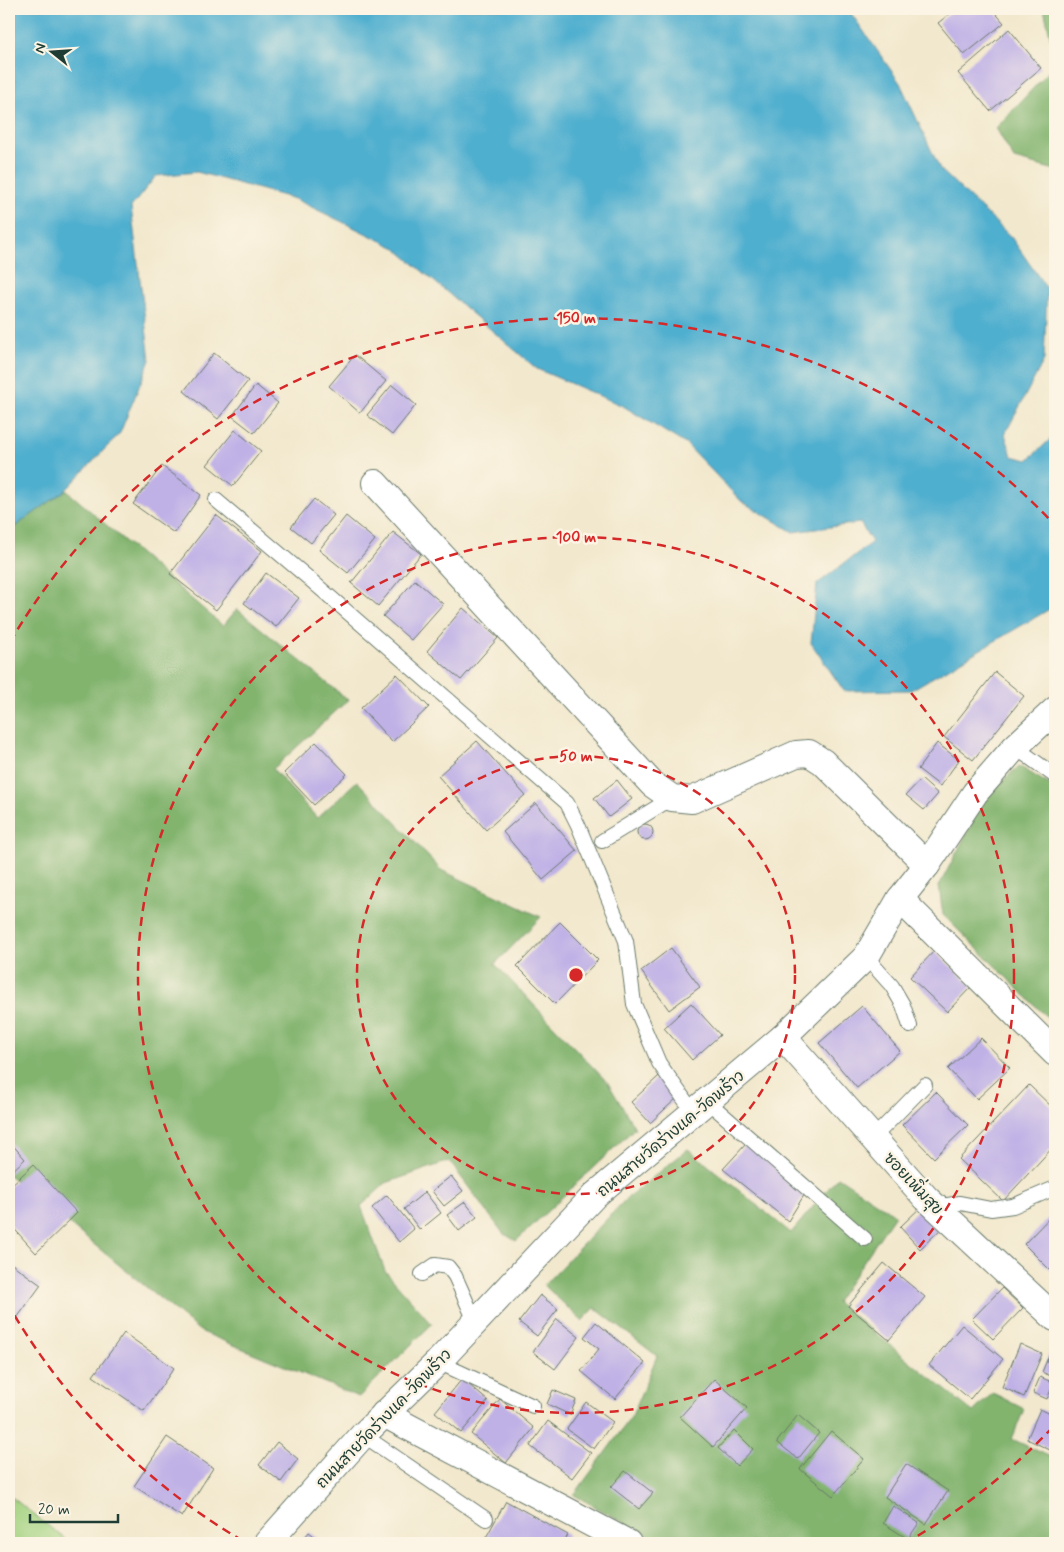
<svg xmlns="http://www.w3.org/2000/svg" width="1064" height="1552" font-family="Mynerve,'Playpen Sans Thai',sans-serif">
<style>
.green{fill:#a3d280;stroke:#61885a}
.forest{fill:#82b46e;stroke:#507851}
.water{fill:#50afcf;stroke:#387682}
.building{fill:#bfb1e6}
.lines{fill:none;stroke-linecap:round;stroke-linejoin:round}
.service-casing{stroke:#69796a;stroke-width:16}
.minor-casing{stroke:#69796a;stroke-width:28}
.service{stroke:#fff;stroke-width:14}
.minor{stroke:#fff;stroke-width:26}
.ring{fill:none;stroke:#d62828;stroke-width:2.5;stroke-dasharray:9 6}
.labels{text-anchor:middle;stroke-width:5;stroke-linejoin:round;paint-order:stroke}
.street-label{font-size:16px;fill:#1f3d34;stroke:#fcf5e5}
.centre{fill:#d62828;stroke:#fcf5e5;stroke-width:2.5}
.ring-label{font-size:15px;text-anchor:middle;font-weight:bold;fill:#d62828;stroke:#fcf5e5;stroke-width:5;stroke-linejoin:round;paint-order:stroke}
</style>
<rect width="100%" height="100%" fill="#fcf5e5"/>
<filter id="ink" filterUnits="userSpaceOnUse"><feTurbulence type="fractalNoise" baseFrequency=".02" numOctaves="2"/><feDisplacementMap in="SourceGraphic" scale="10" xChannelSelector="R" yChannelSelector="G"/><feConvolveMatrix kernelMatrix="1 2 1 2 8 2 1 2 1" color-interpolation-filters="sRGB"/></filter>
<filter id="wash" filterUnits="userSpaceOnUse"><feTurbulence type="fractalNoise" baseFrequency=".0096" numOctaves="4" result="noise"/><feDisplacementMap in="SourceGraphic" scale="20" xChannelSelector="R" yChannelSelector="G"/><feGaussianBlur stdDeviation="1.12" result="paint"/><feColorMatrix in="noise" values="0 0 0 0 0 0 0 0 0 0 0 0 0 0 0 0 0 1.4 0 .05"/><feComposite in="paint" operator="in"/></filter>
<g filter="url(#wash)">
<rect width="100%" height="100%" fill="#f2e8cd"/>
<path class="green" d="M 9,1495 L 70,1543 L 9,1543 Z"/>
<g class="forest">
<path d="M 1044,9 L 1055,9 L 1055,57 Z"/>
<path d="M 1055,65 L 1055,170 L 1014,159 L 996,128 Z"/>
<path d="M 66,490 L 223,626 L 237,609 L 348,700 L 273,769 L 317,818 L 357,781 L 441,870 L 541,917 L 495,964 L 608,1083 L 635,1128 L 516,1241 L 503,1233 L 449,1161 L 386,1183 L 361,1206 L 385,1271 L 432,1324 L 359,1397 L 200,1331 L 9,1175 L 9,531 Z"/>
<path d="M 1019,766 L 1055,788 L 1055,1025 L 943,915 L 939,886 L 987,795 Z"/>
<path d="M 688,1149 L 791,1233 L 838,1177 L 895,1215 L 836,1302 L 973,1412 L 993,1393 L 1024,1409 L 1012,1439 L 1055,1459 L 1055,1543 L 661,1543 L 574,1495 L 632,1416 L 657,1356 L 595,1308 L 582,1321 L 544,1285 L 625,1200 Z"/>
</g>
<path class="water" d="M 9,9 L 848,9 L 900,83 L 940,169 L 1011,237 L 1047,289 L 1044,360 L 1005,434 L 1012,456 L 1028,460 L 1055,435 L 1055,606 L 911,690 L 844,691 L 811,643 L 817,584 L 872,542 L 860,523 L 793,532 L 741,501 L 687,445 L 623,406 L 537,369 L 394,247 L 295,199 L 197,172 L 156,176 L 131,207 L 150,360 L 120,433 L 66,490 L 9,531 Z"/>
<g id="blocks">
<g class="building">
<path d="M 956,9 L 992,9 L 1004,23 L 964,55 L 938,23 Z"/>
<path d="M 1009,29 L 1041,68 L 990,111 L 958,73 Z"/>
<path d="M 214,353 L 248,381 L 218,419 L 184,391 Z"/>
<path d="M 355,355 L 386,381 L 360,413 L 329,386 Z"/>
<path d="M 256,385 L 278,403 L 254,433 L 232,416 Z"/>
<path d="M 392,385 L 416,405 L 392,435 L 367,415 Z"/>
<path d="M 235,430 L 261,451 L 233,486 L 207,465 Z"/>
<path d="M 162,466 L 201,495 L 174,533 L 133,504 Z"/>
<path d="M 314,499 L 334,515 L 311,543 L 291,527 Z"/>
<path d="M 216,515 L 262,551 L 216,610 L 170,574 Z"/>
<path d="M 346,516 L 375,540 L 348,573 L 319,550 Z"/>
<path d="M 393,532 L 421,554 L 378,606 L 351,583 Z"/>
<path d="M 266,573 L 299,598 L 276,627 L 244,603 Z"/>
<path d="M 415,580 L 443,604 L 411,640 L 383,616 Z"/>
<path d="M 463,608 L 498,638 L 461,680 L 427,651 Z"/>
<path d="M 995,672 L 1024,696 L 973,760 L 944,737 Z"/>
<path d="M 397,674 L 429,707 L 392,742 L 361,708 Z"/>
<path d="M 477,741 L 525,795 L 486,830 L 438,776 Z"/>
<path d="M 316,742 L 347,774 L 314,805 L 284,773 Z"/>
<path d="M 937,743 L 959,760 L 940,786 L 918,769 Z"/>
<path d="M 921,779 L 938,794 L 924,810 L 906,795 Z"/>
<path d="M 617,780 L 632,799 L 609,817 L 594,798 Z"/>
<path d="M 536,803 L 577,851 L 543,880 L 503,832 Z"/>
<circle cx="645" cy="832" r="8"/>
<path d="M 560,922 L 598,960 L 555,1004 L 517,966 Z"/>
<path d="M 671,948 L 700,987 L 669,1010 L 641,971 Z"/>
<path d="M 934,951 L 972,986 L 947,1012 L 910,977 Z"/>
<path d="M 691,1003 L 720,1035 L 692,1060 L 664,1028 Z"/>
<path d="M 862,1006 L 900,1051 L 857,1088 L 819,1043 Z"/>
<path d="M 981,1038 L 1010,1068 L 977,1099 L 948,1069 Z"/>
<path d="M 659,1076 L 678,1097 L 650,1123 L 631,1102 Z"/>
<path d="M 1029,1085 L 1055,1110 L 1055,1145 L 1003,1201 L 959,1159 Z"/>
<path d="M 936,1092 L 968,1125 L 934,1158 L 902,1125 Z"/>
<path d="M 9,1141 L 25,1159 L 9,1174 Z"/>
<path d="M 746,1144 L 806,1192 L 788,1221 L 723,1169 Z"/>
<path d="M 33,1165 L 77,1213 L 36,1253 L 9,1223 L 9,1187 Z"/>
<path d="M 451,1176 L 463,1191 L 444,1206 L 432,1191 Z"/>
<path d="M 425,1192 L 441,1213 L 420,1230 L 404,1209 Z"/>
<path d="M 387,1195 L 414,1229 L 399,1242 L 372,1208 Z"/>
<path d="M 465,1202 L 477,1217 L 459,1231 L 447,1215 Z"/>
<path d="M 924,1204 L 944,1226 L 920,1249 L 900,1227 Z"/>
<path d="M 1055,1212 L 1055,1275 L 1024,1244 Z"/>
<path d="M 9,1262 L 41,1285 L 9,1329 Z"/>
<path d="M 884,1263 L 925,1297 L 889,1340 L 848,1306 Z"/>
<path d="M 1002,1288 L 1023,1308 L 993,1339 L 972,1319 Z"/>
<path d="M 540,1295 L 558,1309 L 537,1336 L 519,1322 Z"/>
<path d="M 557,1319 L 579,1337 L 555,1369 L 533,1352 Z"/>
<path d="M 596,1322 L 645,1363 L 615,1399 L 581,1371 L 599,1349 L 584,1337 Z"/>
<path d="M 962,1325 L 1003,1359 L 970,1399 L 929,1365 Z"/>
<path d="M 124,1333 L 174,1368 L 144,1411 L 93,1376 Z"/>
<path d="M 1020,1344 L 1042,1354 L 1024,1397 L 1002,1387 Z"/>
<path d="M 1049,1355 L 1055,1357 L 1055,1378 L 1042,1372 Z"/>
<path d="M 1040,1377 L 1054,1383 L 1047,1399 L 1033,1393 Z"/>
<path d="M 462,1379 L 488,1401 L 461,1433 L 435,1412 Z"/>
<path d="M 714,1379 L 747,1408 L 713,1447 L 680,1417 Z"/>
<path d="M 553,1390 L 576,1400 L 570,1415 L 547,1404 Z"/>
<path d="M 500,1399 L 534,1428 L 506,1463 L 471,1434 Z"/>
<path d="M 586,1402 L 613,1422 L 594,1449 L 567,1429 Z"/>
<path d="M 1040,1409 L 1055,1416 L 1055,1438 L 1050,1450 L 1027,1439 Z"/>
<path d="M 798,1415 L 819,1433 L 798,1459 L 777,1442 Z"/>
<path d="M 548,1421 L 591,1453 L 572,1478 L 530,1446 Z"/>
<path d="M 734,1430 L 753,1449 L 737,1466 L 718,1448 Z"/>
<path d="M 831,1431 L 864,1459 L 833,1496 L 800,1469 Z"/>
<path d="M 167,1437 L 213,1468 L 182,1517 L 134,1486 Z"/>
<path d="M 277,1442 L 298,1459 L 281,1482 L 259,1465 Z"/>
<path d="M 906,1464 L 948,1491 L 926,1524 L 885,1497 Z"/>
<path d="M 625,1471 L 653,1493 L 639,1509 L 611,1487 Z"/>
<path d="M 506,1501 L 568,1535 L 563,1543 L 483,1543 Z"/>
<path d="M 893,1506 L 919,1523 L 908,1539 L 883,1523 Z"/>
<path d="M 309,1532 L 323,1543 L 300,1543 Z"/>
</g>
</g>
</g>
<g filter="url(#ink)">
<use href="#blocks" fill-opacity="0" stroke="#69796a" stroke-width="1"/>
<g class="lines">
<g class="service-casing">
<g id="service">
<path d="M 216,500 L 306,576 L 567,803 L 578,825 L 626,941 L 634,1004 L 659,1063 L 693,1112"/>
<path d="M 1015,747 L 1055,776"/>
<path d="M 602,841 L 672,798"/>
<path d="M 866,957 L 892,986 L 903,1005 L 910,1026"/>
<path d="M 706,1100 L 865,1239"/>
<path d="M 873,1138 L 925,1085"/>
<path d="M 936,1207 L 960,1203 L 991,1209 L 1013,1206 L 1055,1188"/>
<path d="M 422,1274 L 435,1265 L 448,1267 L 455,1276 L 475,1321"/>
<path d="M 438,1362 L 533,1406"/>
<path d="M 363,1435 L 486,1519"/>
</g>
</g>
<g class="minor-casing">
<g id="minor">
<path d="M 375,483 L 652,784 L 672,798 L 692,800 L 796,754 L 809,753 L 823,762 L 927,865"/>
<path d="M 900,899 L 1055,1053"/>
<path d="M 783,1037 L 926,1198 L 1055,1318"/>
<path d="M 384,1414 L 628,1543"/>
<path d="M 267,1543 L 363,1435 L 438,1362 L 595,1195 L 783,1037 L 866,957 L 900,899 L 927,865 L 975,793 L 1015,747 L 1055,710"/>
</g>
</g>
<use href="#service" class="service"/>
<use href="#minor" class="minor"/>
</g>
</g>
<g class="ring">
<circle cx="576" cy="975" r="219"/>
<circle cx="576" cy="975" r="438"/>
<path d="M1053 1427A657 657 0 0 1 909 1541M243 1541A657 657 0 0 1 10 1308M10 642A657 657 0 0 1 1053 523"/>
</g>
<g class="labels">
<g class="street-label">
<text transform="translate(670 1133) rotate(-40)" y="6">ถนนสายวัดร่างแค-วัดพร้าว</text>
<text transform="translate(914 1183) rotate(47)" y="6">ซอยเพิ่มสุข</text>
<text transform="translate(383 1418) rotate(-46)" y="6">ถนนสายวัดร่างแค-วัดพร้าว</text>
</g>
</g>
<circle cx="576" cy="975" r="8" class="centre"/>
<g class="ring-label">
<text x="576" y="323">150 m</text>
<text x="576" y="542">100 m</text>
<text x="576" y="761">50 m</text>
</g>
<rect width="1064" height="1552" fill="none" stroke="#fcf5e5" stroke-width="30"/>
<g transform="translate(52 52) rotate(287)" stroke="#fcf5e5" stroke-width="4" paint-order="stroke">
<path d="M0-4L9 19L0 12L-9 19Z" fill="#1f3d34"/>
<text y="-8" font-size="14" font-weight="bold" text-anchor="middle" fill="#1f3d34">N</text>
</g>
<path d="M30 1514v8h88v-8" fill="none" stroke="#1f3d34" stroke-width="2.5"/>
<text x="38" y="1514" font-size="15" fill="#1f3d34" stroke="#fcf5e5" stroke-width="4" paint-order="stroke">20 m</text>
</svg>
